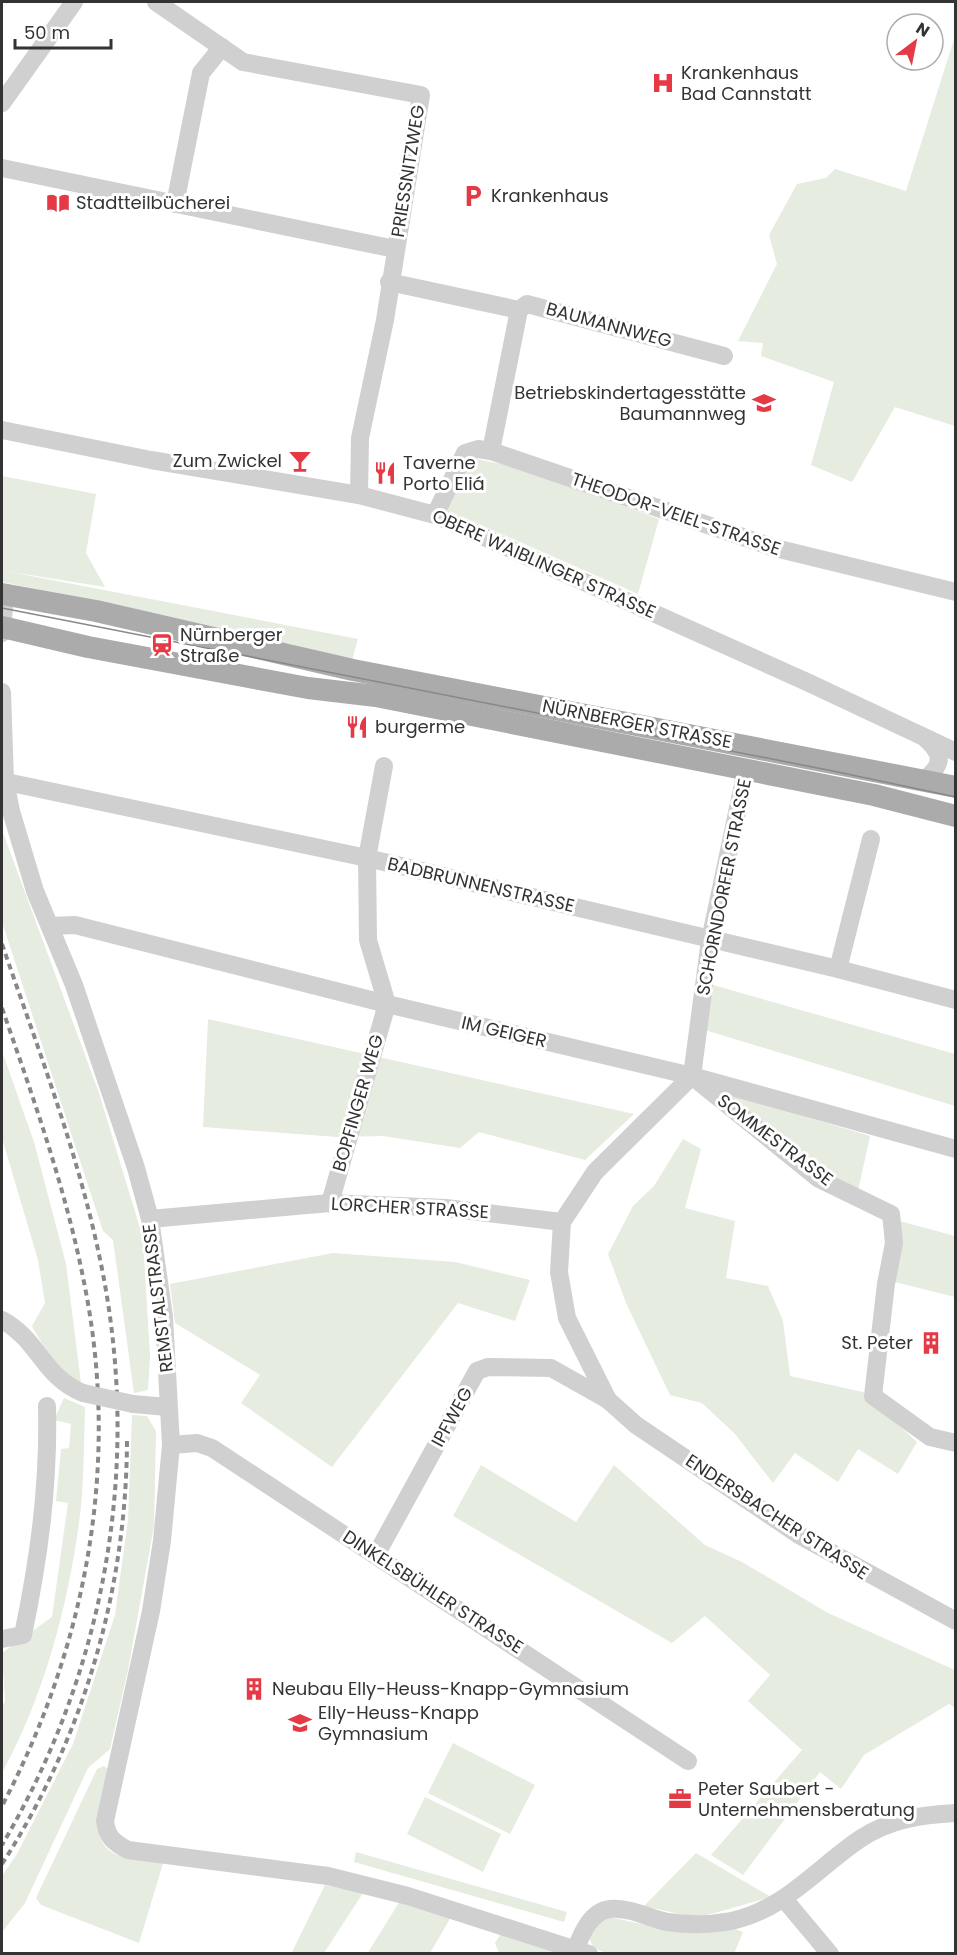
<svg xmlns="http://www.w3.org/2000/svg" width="957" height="1955" font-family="Poppins,sans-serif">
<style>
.green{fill:#e6ecdf}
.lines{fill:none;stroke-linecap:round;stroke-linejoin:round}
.minor{stroke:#d0d0d0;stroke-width:18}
.major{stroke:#ababab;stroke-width:22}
.tram{stroke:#888;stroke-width:1.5}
.rail{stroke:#888;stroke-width:4;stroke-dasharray:6 4.5;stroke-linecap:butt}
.minor-bridge{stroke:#d0d0d0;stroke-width:18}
.labels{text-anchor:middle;stroke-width:6;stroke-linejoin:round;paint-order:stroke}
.poi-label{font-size:18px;fill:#333;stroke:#fff;text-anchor:start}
.street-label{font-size:18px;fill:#333;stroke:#fff}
</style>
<rect width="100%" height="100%" fill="#fff"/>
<g class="green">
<path d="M 955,36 L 955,426 L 895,407 L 852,482 L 811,465 L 834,382 L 761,356 L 763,343 L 738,341 L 777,264 L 769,235 L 797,184 L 826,178 L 835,169 L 906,191 Z"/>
<path d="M 471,458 L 517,467 L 659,519 L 638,594 L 447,510 Z"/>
<path d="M 2,476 L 96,494 L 86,553 L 105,587 L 5,571 L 358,639 L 351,664 L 108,603 L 2,582 Z"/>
<path d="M 2,830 L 99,1093 L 143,1238 L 150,1356 L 148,1390 L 134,1393 L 113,1240 L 103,1231 L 2,922 Z"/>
<path d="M 713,985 L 955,1054 L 955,1106 L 705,1030 Z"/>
<path d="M 208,1019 L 634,1114 L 585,1160 L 479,1132 L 460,1148 L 383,1136 L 337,1137 L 203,1127 Z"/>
<path d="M 2,1051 L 34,1142 L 66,1264 L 81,1383 C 60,1372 43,1347 32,1326 L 45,1303 L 38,1260 L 2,1138 Z"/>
<path d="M 716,1090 L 870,1136 L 858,1191 L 820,1172 Z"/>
<path d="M 683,1139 L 701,1149 L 685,1208 L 735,1221 L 726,1278 L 768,1286 L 783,1321 L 790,1376 L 863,1392 L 917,1442 L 898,1474 L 858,1449 L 838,1482 L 795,1453 L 773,1483 L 735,1434 L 702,1403 L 670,1395 L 626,1303 L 608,1254 L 633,1206 L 654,1186 Z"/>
<path d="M 896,1220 L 955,1236 L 955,1297 L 891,1281 Z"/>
<path d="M 333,1253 L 455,1262 L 530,1280 L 515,1321 L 458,1303 L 332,1467 L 241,1403 L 260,1375 L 175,1323 L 170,1284 Z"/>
<path d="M 64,1398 L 85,1407 C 84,1440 84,1474 81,1507 C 70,1599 46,1692 2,1773 L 2,1707 L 5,1701 L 2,1653 L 52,1617 L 68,1503 L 56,1501 L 61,1449 L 69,1448 L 71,1424 L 54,1420 Z"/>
<path d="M 132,1415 L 147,1416 L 156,1431 L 154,1526 L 128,1670 L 110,1749 L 88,1768 L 25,1903 L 2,1932 L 2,1876 L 17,1854 L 73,1744 L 115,1615 L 128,1520 Z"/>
<path d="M 481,1465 L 576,1522 L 614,1465 L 705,1545 L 742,1562 L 828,1613 L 955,1670 L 955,1708 L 949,1704 L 864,1755 L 841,1789 L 820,1772 L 743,1875 L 711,1855 L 802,1750 L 748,1701 L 770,1675 L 705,1616 L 672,1643 L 453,1516 Z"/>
<path d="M 453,1743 L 535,1785 L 510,1834 L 428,1793 Z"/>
<path d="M 104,1766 L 110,1771 C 106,1799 83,1839 117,1855 C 130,1860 150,1859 164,1860 L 139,1943 L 41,1905 L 36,1898 L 97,1769 Z"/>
<path d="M 425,1797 L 501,1834 L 483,1872 L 407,1834 Z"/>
<path d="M 356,1852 L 567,1912 L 564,1922 L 354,1862 Z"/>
<path d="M 696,1853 L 771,1897 L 697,1918 L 644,1906 Z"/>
<path d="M 325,1885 L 363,1893 L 324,1953 L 291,1954 Z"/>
<path d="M 400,1901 L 451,1917 L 430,1953 L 367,1954 Z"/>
<path d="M 605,1916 L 668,1930 L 733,1928 L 743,1932 L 734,1954 L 606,1953 L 593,1948 L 589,1936 Z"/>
<path d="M 500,1935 L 511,1936 L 563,1953 L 499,1953 L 495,1943 Z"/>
</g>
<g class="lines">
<g class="minor">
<path d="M 156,2 L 243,62 L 421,95 L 385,320 L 360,438 L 359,495"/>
<path d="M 2,103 L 74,2"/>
<path d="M 2,168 L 395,249"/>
<path d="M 175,204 L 201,73 L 222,47"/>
<path d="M 389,282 L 519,310 L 527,304 L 724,356"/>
<path d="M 2,430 L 151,460 L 359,495 L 435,515 L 807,682 L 956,752"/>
<path d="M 491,451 L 519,310"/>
<path d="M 435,515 L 465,453 L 478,449 L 491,451 L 775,548 L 956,592"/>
<path d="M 2,633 L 5,594"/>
<path d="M 2,692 L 5,781 L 11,811 L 35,891 L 74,985 L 136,1168 L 150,1219 L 164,1317 L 171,1445 L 162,1541 L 151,1611 L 105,1821 C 107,1837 114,1843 128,1850 L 328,1876 L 408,1896 L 589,1954"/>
<path d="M 924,780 C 943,765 944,755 925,738"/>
<path d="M 2,781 L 367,858 L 838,969 L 956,1000"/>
<path d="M 50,926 L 75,925 L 387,1004 L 692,1076 L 956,1149"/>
<path d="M 838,969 L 871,839"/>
<path d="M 692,1076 L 710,940 L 746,770"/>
<path d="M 698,1081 L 819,1179 L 891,1214 L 894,1243 L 886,1284 L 873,1396 L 930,1437 L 956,1443"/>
<path d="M 330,1203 L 387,1004 L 368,940 L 367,858 L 384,766"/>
<path d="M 150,1219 L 330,1203 L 446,1208 L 562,1222"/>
<path d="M 2,1320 C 39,1340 43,1377 83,1393"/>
<path d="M 608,1400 L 567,1318 L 559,1272 L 562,1222 L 595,1172 L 692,1076"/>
<path d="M 133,1404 L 168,1407"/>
<path d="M 171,1445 L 197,1443 L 212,1448 L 688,1761"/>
<path d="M 376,1555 L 477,1371 L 488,1367 L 551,1368 L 608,1400 L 636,1425 L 799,1535 L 956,1621"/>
<path d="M 2,1639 L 23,1635 C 39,1558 49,1485 47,1406"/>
<path d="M 784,1899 L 830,1954"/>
<path d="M 576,1948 C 582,1933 591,1911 610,1909 C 628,1907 649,1918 667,1922 C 688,1925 710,1925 731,1921 C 784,1910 817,1868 860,1839 C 890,1819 921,1815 956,1813"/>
</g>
<g class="major">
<path d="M 2,594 L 96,611 L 353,670 L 956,787"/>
<path d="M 2,627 L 88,647 L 308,688 L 376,696 L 874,795 L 956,816"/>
</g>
<path class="tram" d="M 2,608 L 833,771 L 956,797"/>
<g class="rail">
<path d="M 2,944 C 38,1049 79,1155 101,1264 C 142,1464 106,1669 2,1845"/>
<path d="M 2,1008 C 35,1103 69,1198 87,1298 C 119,1473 84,1650 2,1806"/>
<path d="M 2,1864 C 84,1737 127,1588 127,1438"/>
</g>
<path class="minor-bridge" d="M 83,1393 L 133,1404"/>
</g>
<defs>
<g id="hospital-bare" transform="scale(1.8)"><path d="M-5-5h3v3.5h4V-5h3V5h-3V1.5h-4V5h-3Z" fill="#e63946" stroke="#fff" stroke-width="2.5" paint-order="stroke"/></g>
<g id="parking-bare" transform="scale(1.8)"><path d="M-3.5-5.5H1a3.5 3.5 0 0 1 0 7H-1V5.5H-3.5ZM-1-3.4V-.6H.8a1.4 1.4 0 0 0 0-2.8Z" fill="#e63946" stroke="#fff" stroke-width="2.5" paint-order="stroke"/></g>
<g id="library-bare" transform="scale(1.8)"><path d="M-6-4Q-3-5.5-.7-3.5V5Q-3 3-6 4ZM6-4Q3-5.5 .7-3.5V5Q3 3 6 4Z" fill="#e63946" stroke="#fff" stroke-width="2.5" paint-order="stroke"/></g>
<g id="school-bare" transform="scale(1.8)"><path d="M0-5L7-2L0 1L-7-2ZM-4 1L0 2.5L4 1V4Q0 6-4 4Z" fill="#e63946" stroke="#fff" stroke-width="2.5" paint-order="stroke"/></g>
<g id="bar-bare" transform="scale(1.8)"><path d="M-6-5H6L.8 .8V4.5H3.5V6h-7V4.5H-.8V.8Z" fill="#e63946" stroke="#fff" stroke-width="2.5" paint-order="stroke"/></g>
<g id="restaurant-bare" transform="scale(1.8)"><path d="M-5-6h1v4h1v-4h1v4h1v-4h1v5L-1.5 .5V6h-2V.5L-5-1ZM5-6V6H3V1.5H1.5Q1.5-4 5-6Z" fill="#e63946" stroke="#fff" stroke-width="2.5" paint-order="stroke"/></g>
<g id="station-bare" transform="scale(1.8)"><path d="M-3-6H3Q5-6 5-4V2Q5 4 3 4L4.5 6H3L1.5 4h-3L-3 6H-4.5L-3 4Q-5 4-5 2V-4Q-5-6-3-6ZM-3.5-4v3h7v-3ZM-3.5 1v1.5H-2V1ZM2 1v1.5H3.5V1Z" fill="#e63946" stroke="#fff" stroke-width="2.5" paint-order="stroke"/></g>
<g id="building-bare" transform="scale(1.8)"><path d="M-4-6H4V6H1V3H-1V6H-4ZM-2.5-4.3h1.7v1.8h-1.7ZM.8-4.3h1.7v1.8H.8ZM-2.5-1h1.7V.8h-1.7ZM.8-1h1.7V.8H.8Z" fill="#e63946" stroke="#fff" stroke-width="2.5" paint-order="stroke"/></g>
<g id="office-bare" transform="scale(1.8)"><path d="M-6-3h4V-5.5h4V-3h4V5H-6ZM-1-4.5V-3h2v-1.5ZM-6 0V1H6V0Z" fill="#e63946" stroke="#fff" stroke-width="2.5" paint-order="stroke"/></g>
</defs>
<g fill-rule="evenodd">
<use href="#hospital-bare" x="663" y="83"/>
<use href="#parking-bare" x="473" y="196"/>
<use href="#library-bare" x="58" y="203"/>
<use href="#school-bare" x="764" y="403"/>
<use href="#bar-bare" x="300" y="461"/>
<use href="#restaurant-bare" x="385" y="473"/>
<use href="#station-bare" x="162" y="645"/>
<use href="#restaurant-bare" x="357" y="727"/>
<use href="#building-bare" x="931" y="1343"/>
<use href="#building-bare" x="254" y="1689"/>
<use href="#school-bare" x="300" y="1723"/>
<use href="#office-bare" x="680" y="1799"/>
</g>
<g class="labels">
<g class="poi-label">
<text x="681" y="79">Krankenhaus<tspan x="681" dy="21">Bad Cannstatt</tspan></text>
<text x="491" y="202">Krankenhaus</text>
<text x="76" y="209">Stadtteilbücherei</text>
<text x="746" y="399" text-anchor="end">Betriebskindertagesstätte<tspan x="746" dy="21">Baumannweg</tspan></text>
<text x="282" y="467" text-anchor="end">Zum Zwickel</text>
<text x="403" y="469">Taverne<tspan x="403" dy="21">Porto Eliá</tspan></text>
<text x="180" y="641">Nürnberger<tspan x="180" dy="21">Straße</tspan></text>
<text x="375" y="733">burgerme</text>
<text x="913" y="1349" text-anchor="end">St. Peter</text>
<text x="272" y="1695">Neubau Elly-Heuss-Knapp-Gymnasium</text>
<text x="318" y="1719">Elly-Heuss-Knapp<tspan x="318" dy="21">Gymnasium</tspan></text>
<text x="698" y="1795">Peter Saubert -<tspan x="698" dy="21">Unternehmensberatung</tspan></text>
</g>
<g class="street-label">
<text transform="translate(408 171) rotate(-81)" y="6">PRIESSNITZWEG</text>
<text transform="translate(609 325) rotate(15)" y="6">BAUMANNWEG</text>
<text transform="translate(676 514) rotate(19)" y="6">THEODOR-VEIEL-STRASSE</text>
<text transform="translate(544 564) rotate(24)" y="6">OBERE WAIBLINGER STRASSE</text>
<text transform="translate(637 724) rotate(11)" y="6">NÜRNBERGER STRASSE</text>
<text transform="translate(481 885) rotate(13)" y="6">BADBRUNNENSTRASSE</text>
<text transform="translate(724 887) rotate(-79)" y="6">SCHORNDORFER STRASSE</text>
<text transform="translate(504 1032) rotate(13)" y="6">IM GEIGER</text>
<text transform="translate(358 1103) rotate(-74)" y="6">BOPFINGER WEG</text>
<text transform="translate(775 1140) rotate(37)" y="6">SOMMESTRASSE</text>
<text transform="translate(410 1208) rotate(3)" y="6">LORCHER STRASSE</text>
<text transform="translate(158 1298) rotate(-97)" y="6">REMSTALSTRASSE</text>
<text transform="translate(452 1417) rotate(-61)" y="6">IPFWEG</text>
<text transform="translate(777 1517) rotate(33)" y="6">ENDERSBACHER STRASSE</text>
<text transform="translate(433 1592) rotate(33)" y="6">DINKELSBÜHLER STRASSE</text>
</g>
</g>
<rect width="957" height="1955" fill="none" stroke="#333333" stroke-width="6"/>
<g transform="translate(915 42) rotate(32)"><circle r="28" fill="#ffffff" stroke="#adadad" stroke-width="1.5"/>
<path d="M0-4.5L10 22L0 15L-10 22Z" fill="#e63946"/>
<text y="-9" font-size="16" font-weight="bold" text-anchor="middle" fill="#333333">N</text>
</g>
<path d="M15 39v9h96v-9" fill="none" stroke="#333333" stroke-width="3"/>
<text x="24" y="39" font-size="18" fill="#333333" stroke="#ffffff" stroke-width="4.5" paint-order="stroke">50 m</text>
</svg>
